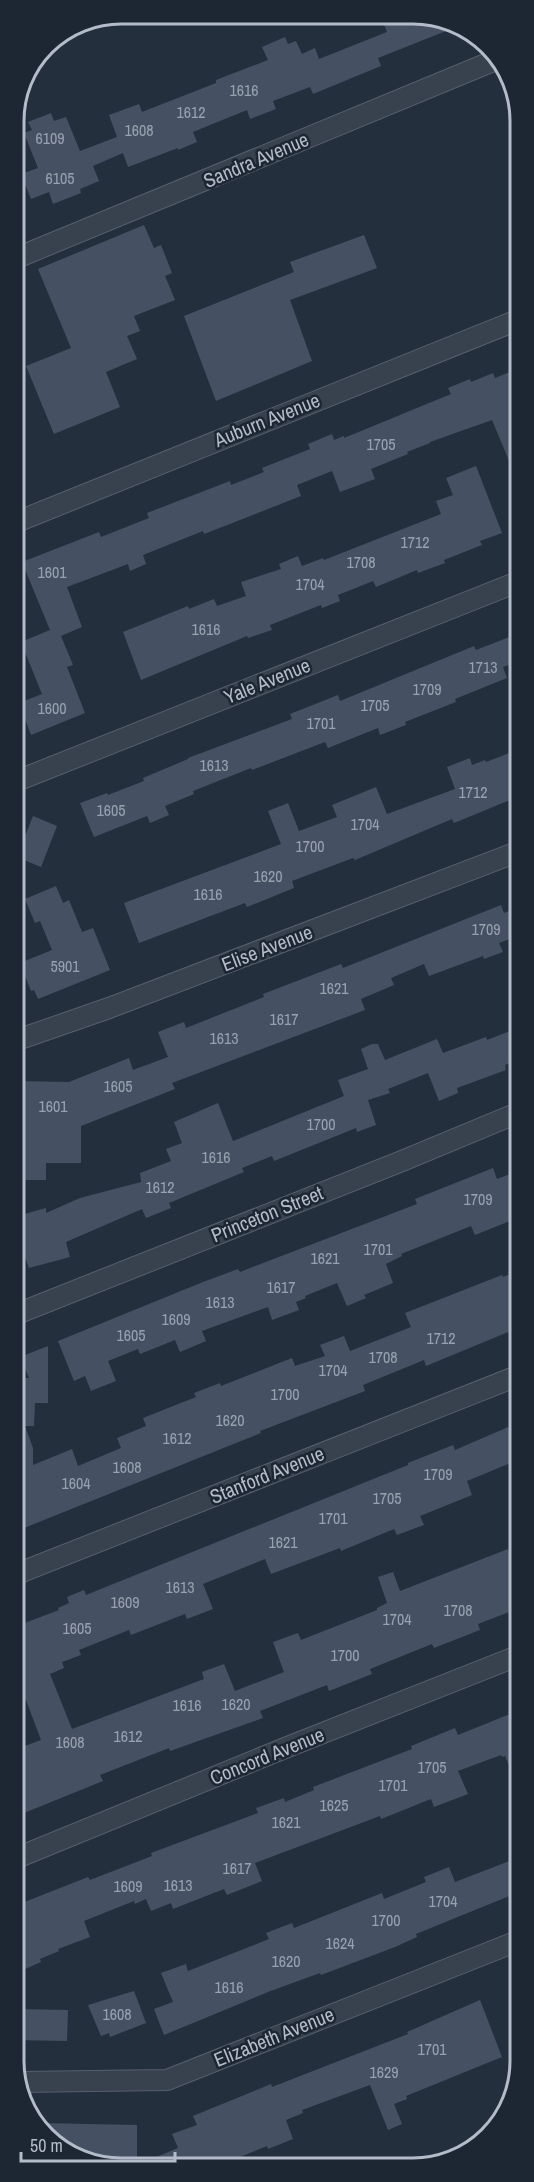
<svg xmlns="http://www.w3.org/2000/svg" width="534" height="2182" font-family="'Archivo Narrow',sans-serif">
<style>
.building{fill:#455162}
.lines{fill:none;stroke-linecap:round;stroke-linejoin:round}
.minor-casing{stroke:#565f6c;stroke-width:22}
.minor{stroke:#38414e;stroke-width:20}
.labels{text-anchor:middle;stroke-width:5;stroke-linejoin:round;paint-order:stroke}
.number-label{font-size:16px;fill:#98a1af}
.street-label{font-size:20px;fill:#b4bcc9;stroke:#1d2633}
.rim{fill:none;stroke:#b4bcc9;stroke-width:3}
</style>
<rect width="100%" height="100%" fill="#242f3e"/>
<g class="building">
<path d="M 381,16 L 440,17 L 456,27 L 378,58 L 381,66 L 313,94 L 310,87 L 273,101 L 276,109 L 250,119 L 247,110 L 193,132 L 197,142 L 178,150 L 178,148 L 128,167 L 123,153 L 93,166 L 99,181 L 80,189 L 81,193 L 53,204 L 49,192 L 31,199 L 21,174 L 38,168 L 24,133 L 32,130 L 28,122 L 51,113 L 54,121 L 66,117 L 80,151 L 117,137 L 109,115 L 139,104 L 142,112 L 216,83 L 216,80 L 268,60 L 262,47 L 285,37 L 288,44 L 296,41 L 302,54 L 315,48 L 319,59 L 387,32 Z"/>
<path d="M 144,225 L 154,248 L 161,245 L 172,273 L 165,276 L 175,300 L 134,316 L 140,331 L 127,336 L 137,359 L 106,372 L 120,407 L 54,434 L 26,366 L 71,348 L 38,269 Z"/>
<path d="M 364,235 L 377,268 L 290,300 L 312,361 L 216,401 L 184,316 L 294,272 L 290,262 Z"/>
<path d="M 520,368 L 520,487 L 492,420 L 430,442 L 430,443 L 407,452 L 408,454 L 371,469 L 375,479 L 340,492 L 332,471 L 297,485 L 301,496 L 204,534 L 203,531 L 143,555 L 146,564 L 130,571 L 128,564 L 67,587 L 82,627 L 61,636 L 73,665 L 67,667 L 85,713 L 31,735 L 19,703 L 42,694 L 21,642 L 50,630 L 22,562 L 99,532 L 101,537 L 149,518 L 147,513 L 230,481 L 231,485 L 264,472 L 262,468 L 310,449 L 308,444 L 332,434 L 334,440 L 344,436 L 344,438 L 451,394 L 448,388 L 470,379 L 471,382 L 493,373 L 495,378 Z"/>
<path d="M 476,466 L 502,533 L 480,541 L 482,545 L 444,560 L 445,563 L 418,573 L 417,570 L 376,587 L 373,581 L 338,595 L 340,601 L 322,608 L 321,605 L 270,625 L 272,630 L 248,638 L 247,636 L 141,680 L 123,632 L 188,606 L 189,609 L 214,599 L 217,606 L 246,596 L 241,582 L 281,569 L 279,564 L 298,556 L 302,566 L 323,558 L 324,560 L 441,514 L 436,501 L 453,495 L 446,478 Z"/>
<path d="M 520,633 L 520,661 L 503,667 L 507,678 L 455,699 L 456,702 L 405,722 L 406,725 L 380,735 L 378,728 L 328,748 L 325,742 L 252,770 L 251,768 L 193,791 L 194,794 L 165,806 L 169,815 L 150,823 L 147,816 L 94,837 L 80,803 L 107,793 L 108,795 L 144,781 L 143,778 L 188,759 L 188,758 L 292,719 L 290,714 L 338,695 L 340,701 L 474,646 L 476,650 Z"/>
<path d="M 520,749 L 520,796 L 454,823 L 452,819 L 355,860 L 353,858 L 292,881 L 294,888 L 247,907 L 245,903 L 139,943 L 124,903 L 281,844 L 268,811 L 288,803 L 299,831 L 337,817 L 332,805 L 376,787 L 387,814 L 455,789 L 447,767 L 470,758 L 472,765 L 485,760 L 486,762 Z"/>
<path d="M 33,816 L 57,826 L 41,867 L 14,856 L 14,851 L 21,832 L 26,834 Z"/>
<path d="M 56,886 L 63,903 L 69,900 L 82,932 L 93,928 L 110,970 L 38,999 L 34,990 L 31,991 L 20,963 L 52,950 L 40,921 L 35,923 L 25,899 Z"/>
<path d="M 501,905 L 504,913 L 520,907 L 520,928 L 511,931 L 513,938 L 499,943 L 503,952 L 484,959 L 483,956 L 429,976 L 424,964 L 391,978 L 394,985 L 361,999 L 365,1010 L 172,1083 L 175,1089 L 81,1126 L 81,1163 L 46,1163 L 46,1180 L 17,1180 L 17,1153 L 20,1153 L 20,1115 L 15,1115 L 15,1081 L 69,1082 L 129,1058 L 133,1070 L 168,1057 L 158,1032 L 184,1022 L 186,1028 L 264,997 L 263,994 L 341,964 L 343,968 Z"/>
<path d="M 520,1027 L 520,1059 L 505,1065 L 506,1070 L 457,1088 L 458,1093 L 439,1101 L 428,1073 L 388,1089 L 390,1093 L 368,1100 L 376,1125 L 357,1132 L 356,1128 L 274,1161 L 272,1156 L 242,1168 L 244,1172 L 169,1203 L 171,1208 L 146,1218 L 142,1209 L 66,1242 L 70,1257 L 29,1268 L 24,1254 L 19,1256 L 15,1239 L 20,1237 L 14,1217 L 46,1208 L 46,1213 L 80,1198 L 141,1182 L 140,1173 L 171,1161 L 166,1149 L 182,1143 L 174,1122 L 218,1103 L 233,1141 L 344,1096 L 338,1080 L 368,1069 L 361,1049 L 372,1044 L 378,1044 L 385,1060 L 437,1039 L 443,1053 L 486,1037 L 487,1040 Z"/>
<path d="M 493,1168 L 497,1179 L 520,1170 L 520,1217 L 475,1235 L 471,1226 L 401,1254 L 402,1256 L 386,1264 L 393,1283 L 364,1295 L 366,1298 L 347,1306 L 337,1283 L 305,1296 L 306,1298 L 296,1302 L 299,1310 L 272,1320 L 268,1307 L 202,1331 L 206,1341 L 180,1352 L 175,1340 L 140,1354 L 138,1349 L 108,1361 L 116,1381 L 91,1391 L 85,1376 L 74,1381 L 58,1341 L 203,1282 L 238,1269 L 240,1272 L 417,1204 L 415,1199 Z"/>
<path d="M 520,1270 L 520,1327 L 426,1366 L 424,1360 L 363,1385 L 365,1391 L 260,1431 L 261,1433 L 14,1532 L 14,1378 L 29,1378 L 20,1357 L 48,1346 L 48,1403 L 35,1403 L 34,1426 L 25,1426 L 33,1448 L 33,1465 L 72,1449 L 78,1466 L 121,1448 L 117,1438 L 146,1426 L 143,1418 L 196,1397 L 194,1393 L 220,1383 L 221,1386 L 292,1358 L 295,1366 L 325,1356 L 320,1345 L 344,1336 L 350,1351 L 411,1327 L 405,1313 L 502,1275 L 503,1277 Z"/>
<path d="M 520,1422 L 520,1459 L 467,1481 L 472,1495 L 420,1516 L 424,1525 L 397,1535 L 394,1529 L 341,1551 L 340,1548 L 271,1574 L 265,1559 L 203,1584 L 213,1609 L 187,1619 L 185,1614 L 131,1635 L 129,1630 L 79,1650 L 81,1655 L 62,1662 L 64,1668 L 50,1674 L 72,1729 L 204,1679 L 202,1672 L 224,1664 L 235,1691 L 284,1672 L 273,1642 L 298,1633 L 301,1640 L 377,1610 L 377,1608 L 387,1603 L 378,1577 L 393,1572 L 400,1591 L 508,1549 L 520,1582 L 520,1608 L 478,1624 L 480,1630 L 434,1648 L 432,1644 L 370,1669 L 372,1674 L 329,1691 L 327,1685 L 260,1711 L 263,1718 L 170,1751 L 169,1748 L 100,1775 L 103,1781 L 19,1815 L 14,1803 L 14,1750 L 41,1740 L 26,1700 L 18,1703 L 14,1693 L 14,1679 L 23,1676 L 14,1654 L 14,1627 L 59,1610 L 58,1608 L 69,1603 L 67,1597 L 84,1590 L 86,1595 L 408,1465 L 408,1463 L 453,1445 L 455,1450 Z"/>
<path d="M 520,1710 L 520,1791 L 505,1756 L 502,1757 L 501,1755 L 458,1771 L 468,1794 L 434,1807 L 431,1799 L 381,1819 L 380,1816 L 255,1863 L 262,1881 L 227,1895 L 224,1889 L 173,1909 L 171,1903 L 151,1911 L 146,1899 L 135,1904 L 134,1901 L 84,1921 L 90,1937 L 58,1949 L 59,1951 L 40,1959 L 41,1962 L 14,1974 L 14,1908 L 22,1903 L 88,1877 L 90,1880 L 152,1856 L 151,1853 L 258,1813 L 256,1808 L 284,1798 L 285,1802 L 314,1790 L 313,1787 L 412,1749 L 411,1746 L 455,1728 L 458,1735 Z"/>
<path d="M 520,1857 L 520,1890 L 517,1893 L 416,1934 L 417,1937 L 395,1947 L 321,1975 L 320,1973 L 268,1992 L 164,2035 L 154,2009 L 173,2002 L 161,1973 L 186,1964 L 188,1971 L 269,1939 L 266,1933 L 292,1923 L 294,1928 L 382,1893 L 384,1899 L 426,1882 L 424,1877 L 449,1867 L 455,1882 Z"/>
<path d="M 134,1991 L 146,2023 L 110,2037 L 109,2033 L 101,2036 L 88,2005 Z"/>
<path d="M 480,2000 L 502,2057 L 406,2096 L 407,2099 L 394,2104 L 402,2124 L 388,2130 L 370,2085 L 302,2110 L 303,2113 L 286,2120 L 293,2139 L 268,2149 L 267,2146 L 215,2167 L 112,2166 L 112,2164 L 100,2163 L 100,2157 L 83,2157 L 45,2137 L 38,2123 L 137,2125 L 137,2165 L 178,2148 L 172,2134 L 197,2125 L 193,2116 L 271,2084 L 272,2087 L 408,2034 L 407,2032 Z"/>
<path d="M 14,2009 L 68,2010 L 67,2041 L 14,2040 Z"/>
</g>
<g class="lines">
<g class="minor-casing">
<g id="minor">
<path d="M 14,259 L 498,59"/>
<path d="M 14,523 L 520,319"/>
<path d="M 14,782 L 520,581"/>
<path d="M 14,1041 L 109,1008 L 520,851"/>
<path d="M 14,1315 L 402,1161 L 520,1112"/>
<path d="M 14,1575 L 520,1375"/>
<path d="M 14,1859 L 285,1748 L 520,1655"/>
<path d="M 18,2082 L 167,2080 L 520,1940"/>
</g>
</g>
<use href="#minor" class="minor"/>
</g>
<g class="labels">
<g class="number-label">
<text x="244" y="96">1616</text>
<text x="191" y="118">1612</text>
<text x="139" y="136">1608</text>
<text x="50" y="144">6109</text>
<text x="60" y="184">6105</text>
<text x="381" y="450">1705</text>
<text x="415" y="548">1712</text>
<text x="361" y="568">1708</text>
<text x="52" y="578">1601</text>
<text x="310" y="590">1704</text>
<text x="206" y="635">1616</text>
<text x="483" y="673">1713</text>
<text x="427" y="695">1709</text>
<text x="375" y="711">1705</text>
<text x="52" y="714">1600</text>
<text x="321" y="729">1701</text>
<text x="214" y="771">1613</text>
<text x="473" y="798">1712</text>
<text x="111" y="816">1605</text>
<text x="365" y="830">1704</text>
<text x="310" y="852">1700</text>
<text x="268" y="882">1620</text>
<text x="208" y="900">1616</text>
<text x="486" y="935">1709</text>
<text x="65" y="972">5901</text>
<text x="334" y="994">1621</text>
<text x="284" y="1025">1617</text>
<text x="224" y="1044">1613</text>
<text x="118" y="1092">1605</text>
<text x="53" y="1112">1601</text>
<text x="321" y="1130">1700</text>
<text x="216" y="1163">1616</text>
<text x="160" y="1193">1612</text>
<text x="478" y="1205">1709</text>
<text x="378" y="1255">1701</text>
<text x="325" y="1264">1621</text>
<text x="281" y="1293">1617</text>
<text x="220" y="1308">1613</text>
<text x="176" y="1325">1609</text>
<text x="131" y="1341">1605</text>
<text x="441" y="1344">1712</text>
<text x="383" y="1363">1708</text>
<text x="333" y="1376">1704</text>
<text x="285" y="1400">1700</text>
<text x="230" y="1426">1620</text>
<text x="177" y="1444">1612</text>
<text x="127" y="1473">1608</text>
<text x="438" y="1480">1709</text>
<text x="76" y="1489">1604</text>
<text x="387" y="1504">1705</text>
<text x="333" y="1524">1701</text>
<text x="283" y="1548">1621</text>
<text x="180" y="1593">1613</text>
<text x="125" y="1608">1609</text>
<text x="458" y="1616">1708</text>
<text x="397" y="1625">1704</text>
<text x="77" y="1634">1605</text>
<text x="345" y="1661">1700</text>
<text x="236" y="1710">1620</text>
<text x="187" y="1711">1616</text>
<text x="128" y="1742">1612</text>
<text x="70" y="1748">1608</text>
<text x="432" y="1773">1705</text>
<text x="393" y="1791">1701</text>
<text x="334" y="1811">1625</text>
<text x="286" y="1828">1621</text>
<text x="237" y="1874">1617</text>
<text x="178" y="1891">1613</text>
<text x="128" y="1892">1609</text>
<text x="443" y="1907">1704</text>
<text x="386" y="1926">1700</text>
<text x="340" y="1949">1624</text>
<text x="286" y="1967">1620</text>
<text x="229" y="1993">1616</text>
<text x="117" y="2020">1608</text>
<text x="432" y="2055">1701</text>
<text x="384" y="2078">1629</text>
</g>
<g class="street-label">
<text transform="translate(256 160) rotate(-23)" y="7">Sandra Avenue</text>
<text transform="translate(267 420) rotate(-22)" y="7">Auburn Avenue</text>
<text transform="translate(267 681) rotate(-22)" y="7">Yale Avenue</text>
<text transform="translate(267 948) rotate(-21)" y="7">Elise Avenue</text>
<text transform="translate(267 1214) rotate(-22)" y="7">Princeton Street</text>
<text transform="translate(267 1475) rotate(-22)" y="7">Stanford Avenue</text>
<text transform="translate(267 1756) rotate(-22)" y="7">Concord Avenue</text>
<text transform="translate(274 2037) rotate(-22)" y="7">Elizabeth Avenue</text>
</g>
</g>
<path d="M0 0H534V2182H0ZM121 24H413A97 97 0 0 1 510 121V2061A97 97 0 0 1 413 2158H121A97 97 0 0 1 24 2061V121A97 97 0 0 1 121 24Z" fill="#1d2633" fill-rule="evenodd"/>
<path class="rim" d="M121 24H413A97 97 0 0 1 510 121V2061A97 97 0 0 1 413 2158H121A97 97 0 0 1 24 2061V121A97 97 0 0 1 121 24Z"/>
<path d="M21 2152v9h154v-9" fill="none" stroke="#b4bcc9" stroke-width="3"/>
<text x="30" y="2152" font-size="18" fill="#b4bcc9" stroke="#1d2633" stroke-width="4.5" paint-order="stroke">50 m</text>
</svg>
